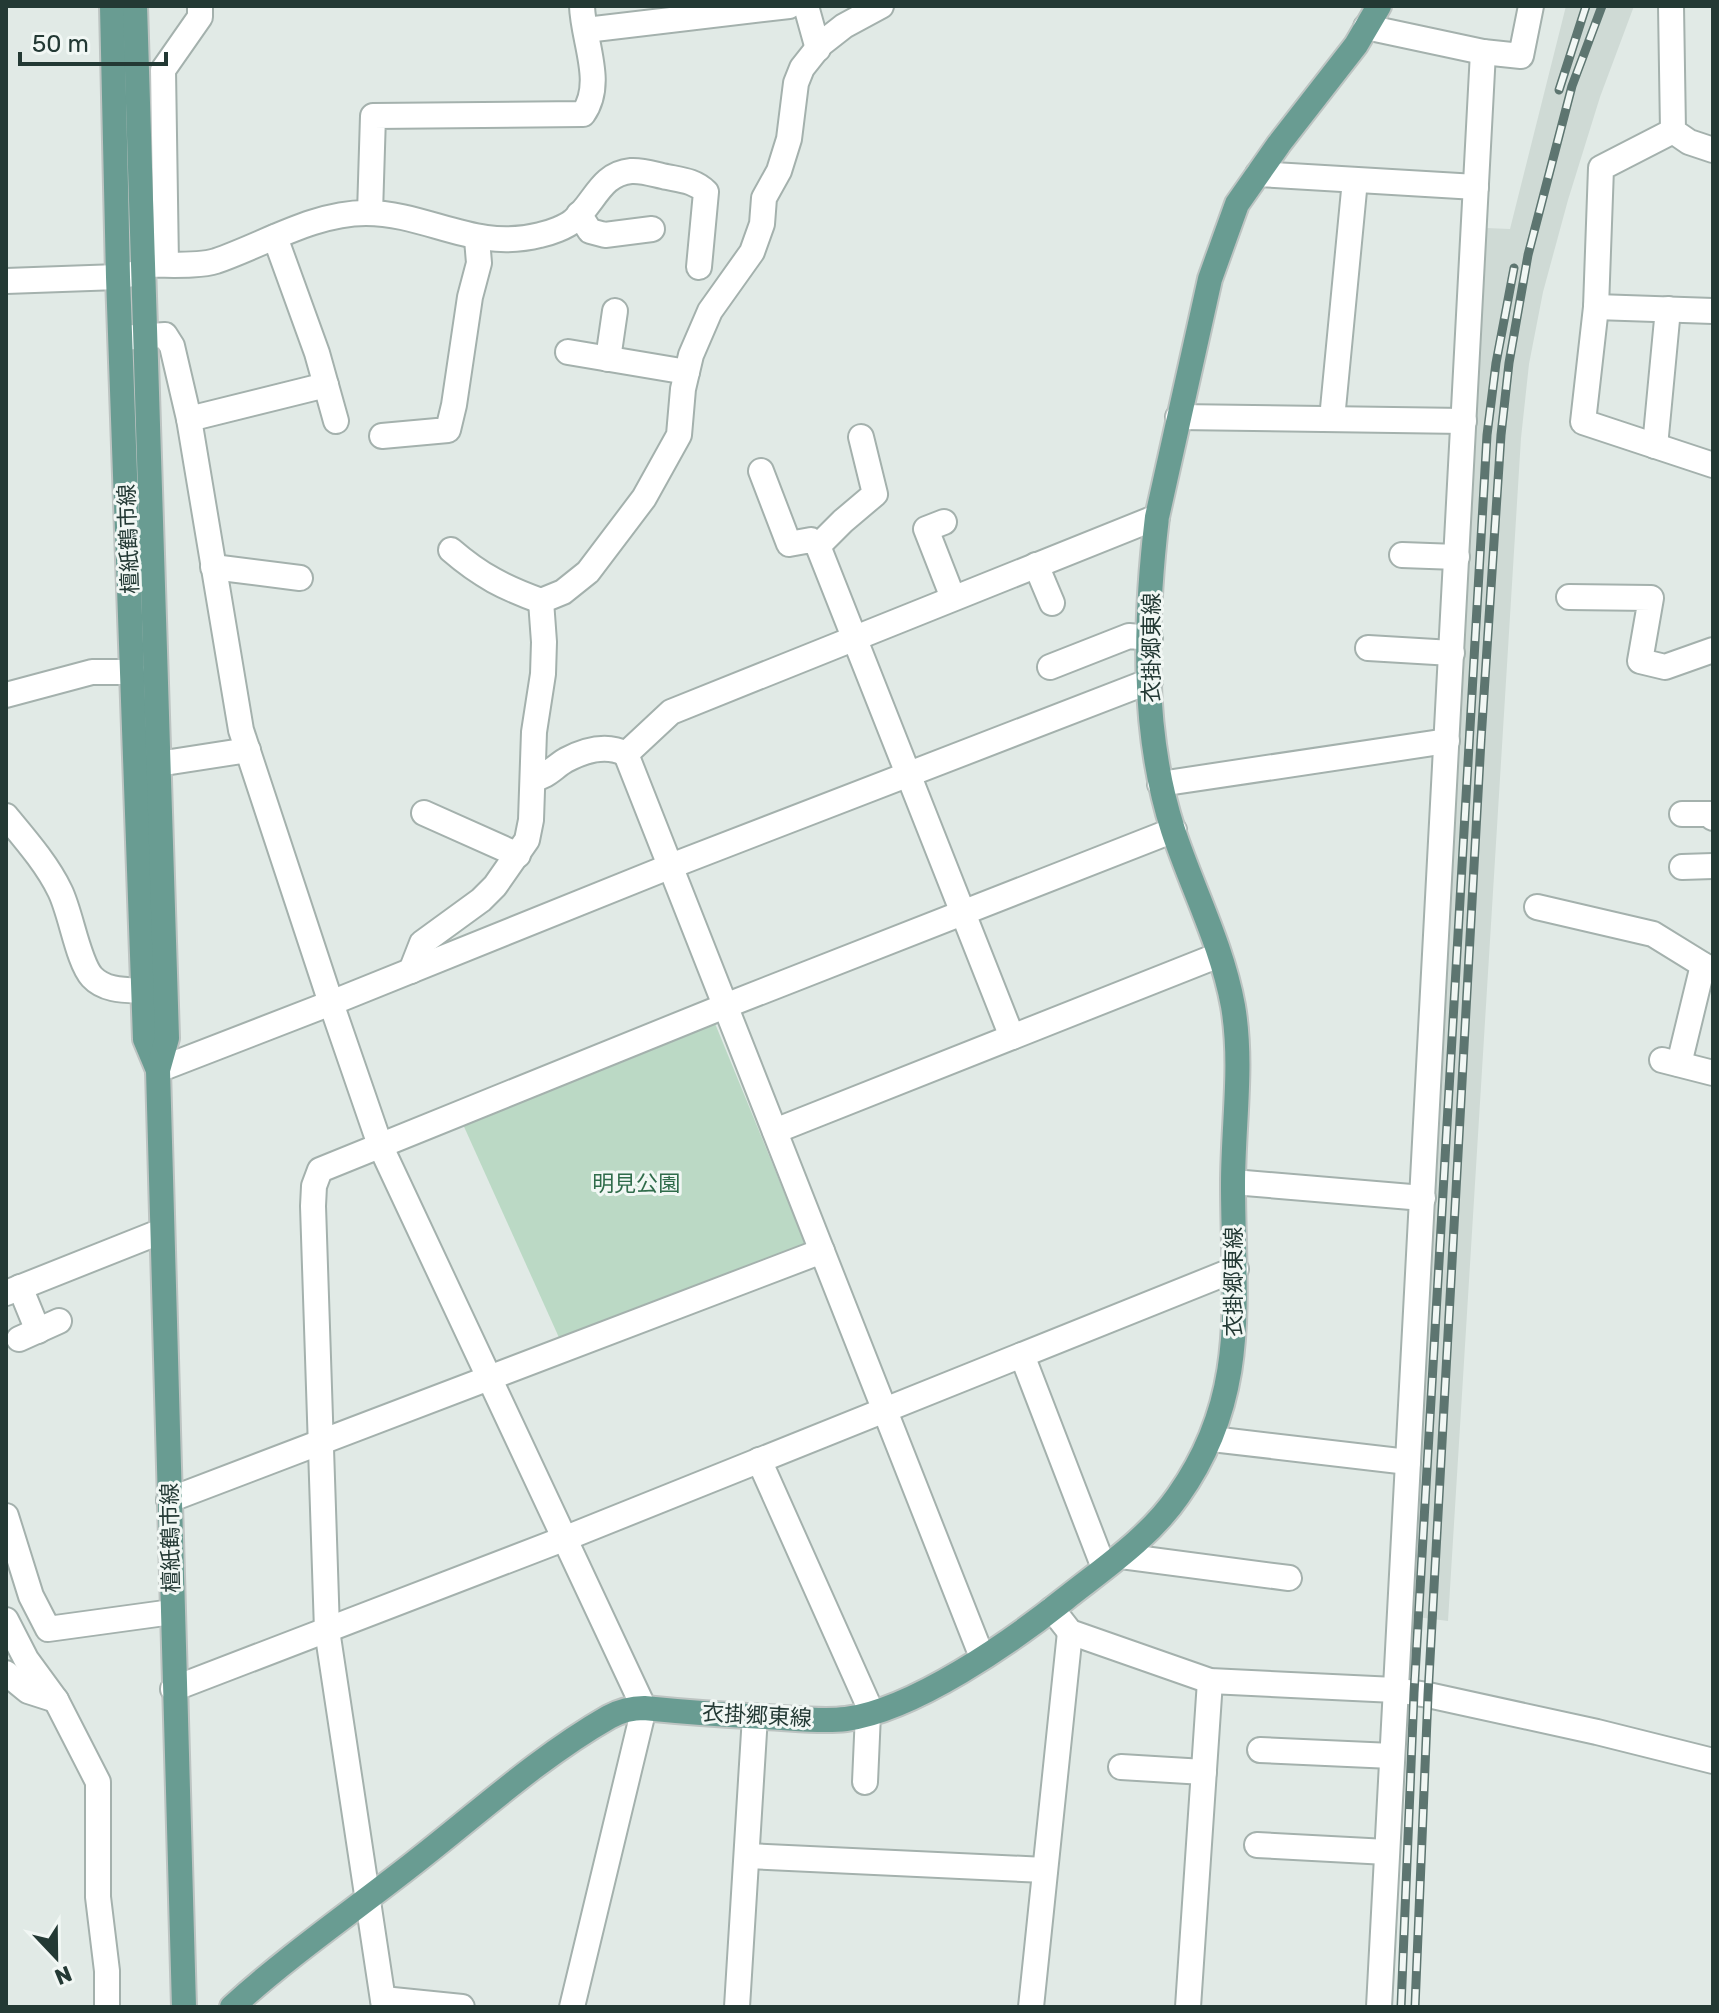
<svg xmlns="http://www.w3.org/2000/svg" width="1719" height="2013" font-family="Rubik,'Noto Sans JP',sans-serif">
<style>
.built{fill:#cfdad5}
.green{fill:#bbd9c5}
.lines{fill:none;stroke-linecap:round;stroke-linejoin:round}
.minor-casing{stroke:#a4b1ad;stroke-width:28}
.major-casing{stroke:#bdc4c2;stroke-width:28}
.minor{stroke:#fff;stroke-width:24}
.major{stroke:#699c92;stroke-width:24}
.rail-casing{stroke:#5d7570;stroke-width:9}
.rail{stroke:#f1f7f4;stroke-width:6;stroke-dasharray:18;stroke-linecap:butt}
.labels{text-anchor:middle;stroke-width:6;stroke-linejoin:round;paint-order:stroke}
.street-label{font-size:22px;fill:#233934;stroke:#f1f7f4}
.park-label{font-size:22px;fill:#306c4b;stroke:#f1f7f4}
</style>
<rect width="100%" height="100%" fill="#e1eae6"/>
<path class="built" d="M 1566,6 L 1634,6 L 1600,97 L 1568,200 L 1543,292 L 1529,364 L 1521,438 L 1448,1621 L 1409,1616 L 1486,228 L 1510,229 Z"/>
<path class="green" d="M 714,1021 L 807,1248 L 561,1342 L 461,1120 Z"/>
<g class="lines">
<g class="minor-casing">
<g id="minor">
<path d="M 806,6 L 818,49"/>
<path d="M 1671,6 L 1673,131 L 1689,142 L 1713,150"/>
<path d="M 1366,27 L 1483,52 L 1521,56 L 1531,6"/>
<path d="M 586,30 L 789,6"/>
<path d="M 1673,131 L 1601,168 L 1596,307 L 1583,422 L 1713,465"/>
<path d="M 1258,174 L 1476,187"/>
<path d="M 370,213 L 373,116 L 583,114 C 605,83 583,41 582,6"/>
<path d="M 579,214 L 590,231 L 605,235 L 652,229"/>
<path d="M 275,237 L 317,353 L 336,421"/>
<path d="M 166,264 L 163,70 L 200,17 L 200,6"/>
<path d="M 143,265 C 164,264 197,267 216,261 C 265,244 314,213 366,213 C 428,213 474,252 540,235 C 550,233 566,227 573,221 C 595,203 600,174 631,171 C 643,170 656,175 667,177 C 682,180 695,181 706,192 L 699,267"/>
<path d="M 6,281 L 118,277 L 137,273"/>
<path d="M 1596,307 L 1713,311"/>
<path d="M 121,338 L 165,335 L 172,346 L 189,419 L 241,730 L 331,1003 L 380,1145 L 644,1708 L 572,2007"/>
<path d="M 568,352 L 687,372"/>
<path d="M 608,359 L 615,311"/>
<path d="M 1178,417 L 1464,421"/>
<path d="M 189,419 L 326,385"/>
<path d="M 1332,419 L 1355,180"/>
<path d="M 382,436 L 448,430 L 454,405 L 470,297 L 479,263 L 477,239"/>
<path d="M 1655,446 L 1668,309"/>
<path d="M 761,471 L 789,544 L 811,540 L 818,546 L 1012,1037"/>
<path d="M 944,522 L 926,529 L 953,598"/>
<path d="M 818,546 L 843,521 L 875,494 L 861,437"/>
<path d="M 451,550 C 481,576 505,588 541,601"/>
<path d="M 1402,555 L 1457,557"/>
<path d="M 1036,565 L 1052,603"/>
<path d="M 213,567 L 300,578"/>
<path d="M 1569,597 L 1651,598 L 1640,661 L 1665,667 L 1713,650"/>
<path d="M 1368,648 L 1452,653"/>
<path d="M 1050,667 L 1129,636 L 1150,638"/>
<path d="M 6,695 L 92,672 L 133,672"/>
<path d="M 158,764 L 248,750"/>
<path d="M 533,779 C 547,777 554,767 566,760 C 585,750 607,744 626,754"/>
<path d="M 1160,784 L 1447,741"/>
<path d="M 424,813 L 518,855"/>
<path d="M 1682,814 L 1712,814 L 1713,818"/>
<path d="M 6,816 C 25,839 47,864 60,891 C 71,913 78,962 92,977 C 105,991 126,990 144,991"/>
<path d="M 1682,867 L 1713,866"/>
<path d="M 1537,907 L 1653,934 L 1713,971"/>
<path d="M 411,971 L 422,943 L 481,900 L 495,886 L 527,840 L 531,820 L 534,732 L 543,674 L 544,642 L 541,601 L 563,592 L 588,572 L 644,498 L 679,435 L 683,389 L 691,355 L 710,311 L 752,252 L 762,224 L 764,198 L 779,171 L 789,139 L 796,83 L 802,68 L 821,44 L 844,26 L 881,6"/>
<path d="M 1662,1060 L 1713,1073"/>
<path d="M 1679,1064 L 1703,965"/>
<path d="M 158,1070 L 331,1003 L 671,866 L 1150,681"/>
<path d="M 775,1131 L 1219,955"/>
<path d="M 1233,1182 L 1423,1198"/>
<path d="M 20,1287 L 38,1331"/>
<path d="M 6,1293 L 162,1231"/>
<path d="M 19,1339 L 59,1321"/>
<path d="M 1022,1355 L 1104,1568"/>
<path d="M 1212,1439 L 1408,1462"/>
<path d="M 759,1460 L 872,1713"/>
<path d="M 169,1500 L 822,1251"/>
<path d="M 6,1516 L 31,1596 L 48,1629 L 172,1612"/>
<path d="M 1121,1556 L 1289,1578"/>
<path d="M 1052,1609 L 1070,1632 L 1210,1681 L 1395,1690 L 1428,1695 L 1597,1732 L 1713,1761"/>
<path d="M 6,1620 L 26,1659 L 56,1700 L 98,1782 L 98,1897 L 107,1971 L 107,2007"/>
<path d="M 982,1657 L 626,754 L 671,712 L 1157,517"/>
<path d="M 6,1673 L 28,1691 L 56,1700"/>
<path d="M 173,1689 L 566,1538 L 1236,1269"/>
<path d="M 1260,1750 L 1392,1756"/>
<path d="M 1121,1767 L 1204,1772"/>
<path d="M 865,1782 L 868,1714"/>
<path d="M 1257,1845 L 1387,1852"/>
<path d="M 747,1856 L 1045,1870"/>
<path d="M 383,1999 L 462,2007"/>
<path d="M 384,2007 L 327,1630 L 313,1206 L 314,1186 L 320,1170 L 725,1006 L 1174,830"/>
<path d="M 737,2007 L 755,1716"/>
<path d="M 1031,2007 L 1070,1632"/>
<path d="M 1188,2007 L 1210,1681"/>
<path d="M 1379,2007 L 1483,52"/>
</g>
</g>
<g class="major-casing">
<g id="major">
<path d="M 112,6 L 118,277 L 145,1039 L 158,1070"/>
<path d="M 135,6 L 167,1038 L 158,1070 L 184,2007"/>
<path d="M 232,2007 C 289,1955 353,1911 414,1863 C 477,1814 539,1757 609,1717 C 620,1711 632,1708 644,1708 C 684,1712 725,1715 765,1717 C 792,1718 820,1722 846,1719 C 914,1710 1011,1642 1065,1599 C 1104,1568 1149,1538 1178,1496 C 1250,1395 1233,1299 1233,1184 C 1233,1124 1243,1065 1233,1006 C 1222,945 1192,888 1173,830 C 1141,731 1145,619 1157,517 L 1210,279 L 1237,204 L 1279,144 L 1356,45 L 1379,6"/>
</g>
</g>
<use href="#minor" class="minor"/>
<use href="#major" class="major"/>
<g class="rail-casing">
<g id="rail">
<path d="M 1559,90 L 1586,6"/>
<path d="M 1401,2007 L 1414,1693 L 1487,435 L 1496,363 L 1514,268"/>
<path d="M 1415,2007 L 1428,1695 L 1481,740 L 1501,435 L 1509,363 L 1528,255 L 1572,86 L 1602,6"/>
</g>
</g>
<use href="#rail" class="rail"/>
</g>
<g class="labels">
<g class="street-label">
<text transform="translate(128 539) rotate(-92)" y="8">檀紙鶴市線</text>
<text transform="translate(1151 648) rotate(-90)" y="8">衣掛郷東線</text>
<text transform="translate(1233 1282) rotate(-90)" y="8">衣掛郷東線</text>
<text transform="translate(170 1538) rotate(-91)" y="8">檀紙鶴市線</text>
<text transform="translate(757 1715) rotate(3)" y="8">衣掛郷東線</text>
</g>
<g class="park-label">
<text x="636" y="1191">明見公園</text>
</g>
</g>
<rect width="1719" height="2013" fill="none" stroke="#233934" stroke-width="16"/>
<g transform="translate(56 1957) rotate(158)" stroke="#f1f7f4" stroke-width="6" paint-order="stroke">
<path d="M0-6L14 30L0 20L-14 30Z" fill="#233934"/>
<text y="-12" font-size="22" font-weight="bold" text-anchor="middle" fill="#233934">N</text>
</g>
<path d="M20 52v12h146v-12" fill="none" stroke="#233934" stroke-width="4"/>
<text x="32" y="52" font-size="24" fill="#233934" stroke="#f1f7f4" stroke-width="6" paint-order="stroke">50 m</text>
</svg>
